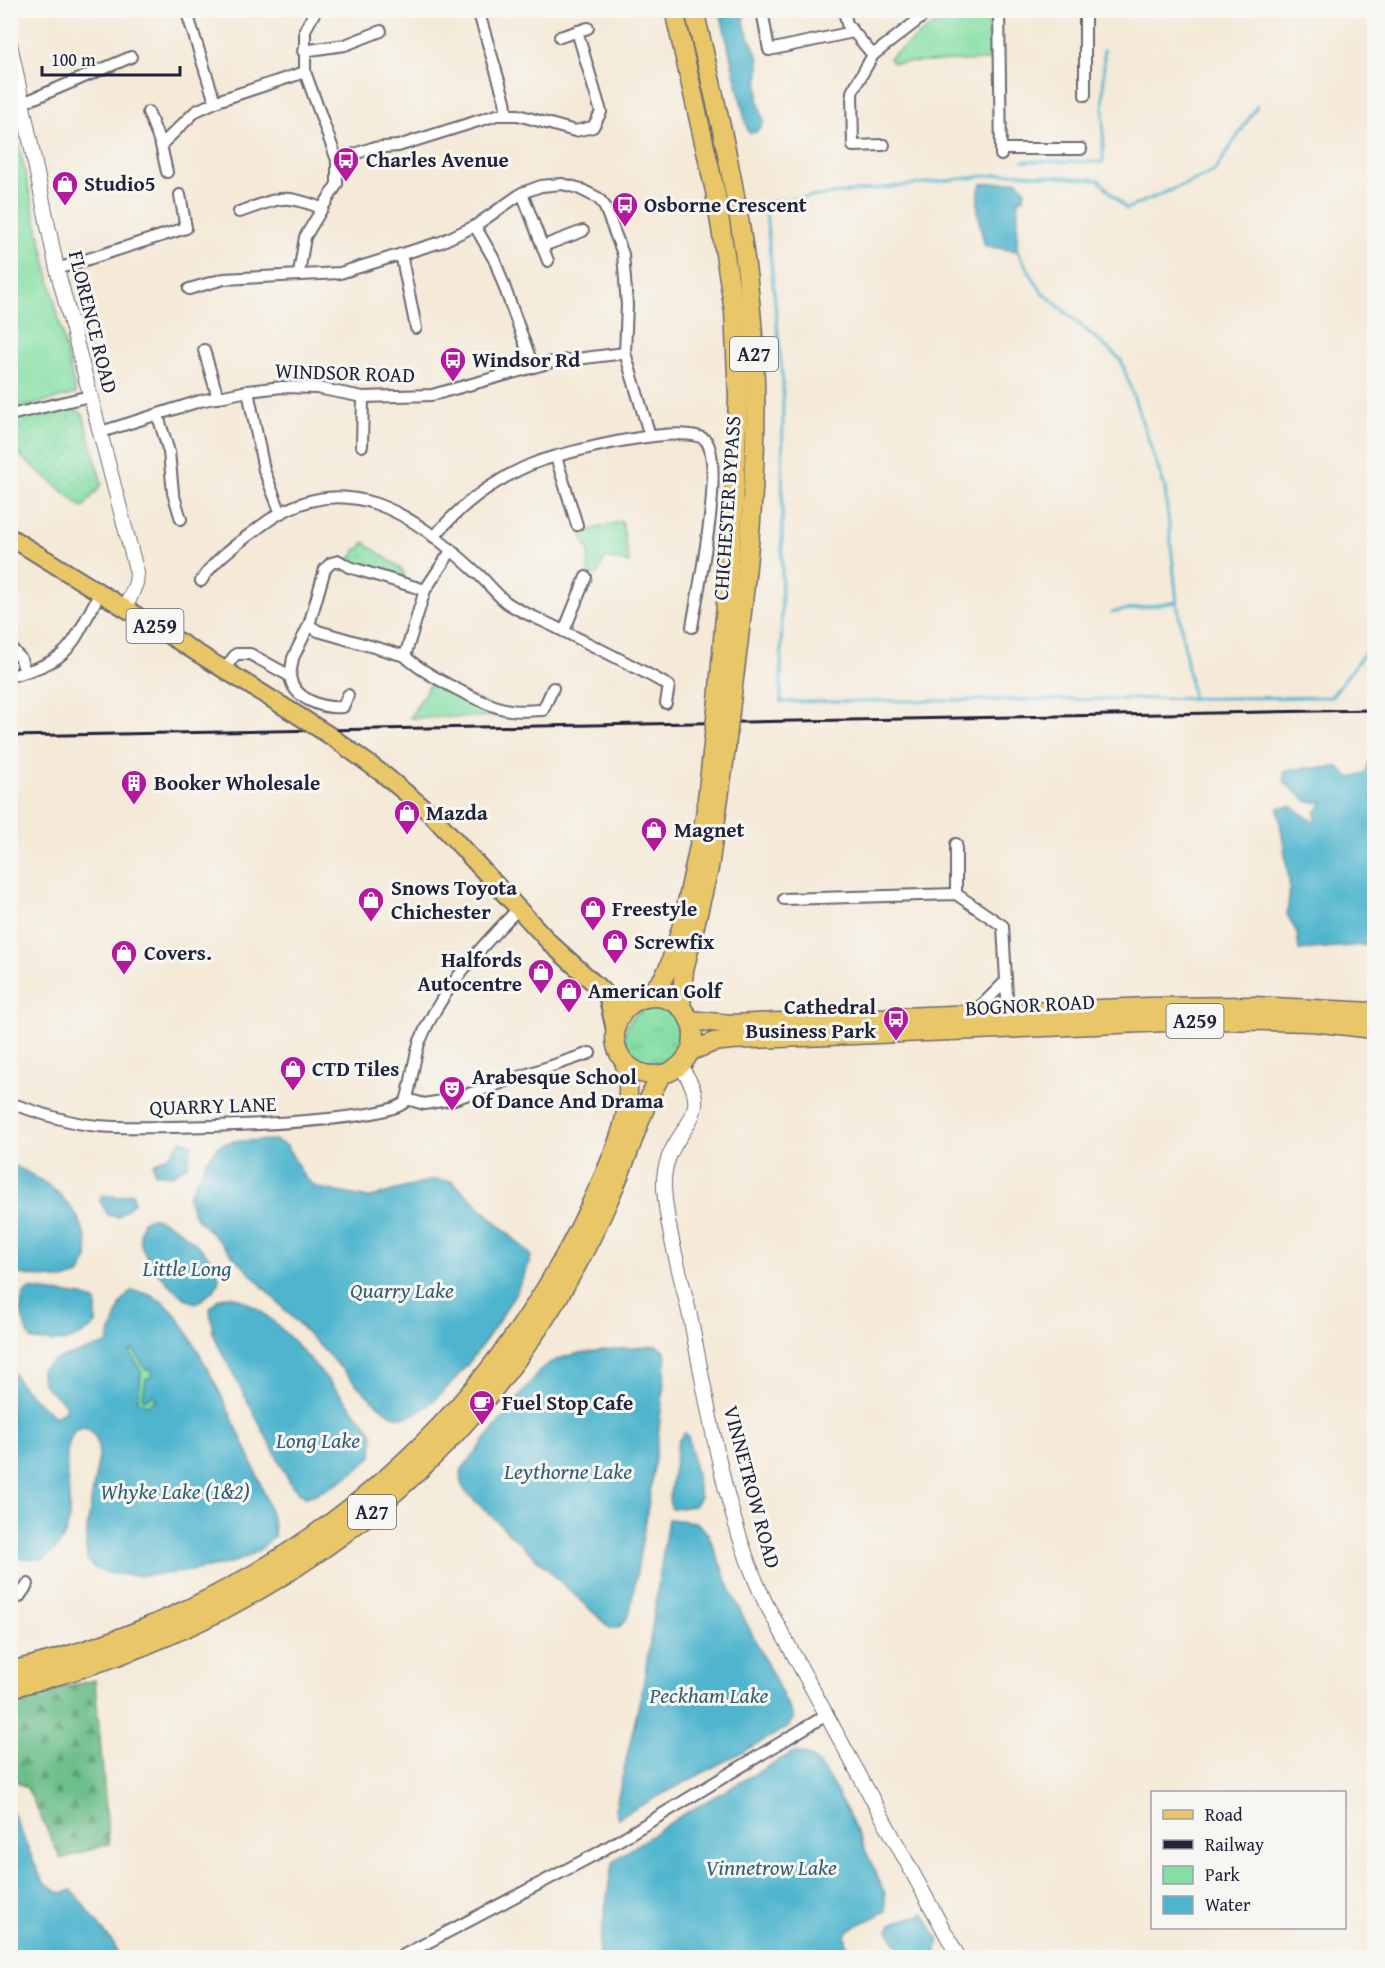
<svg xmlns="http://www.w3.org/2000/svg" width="1385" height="1968" font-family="'Gentium Book Plus',serif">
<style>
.grass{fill:url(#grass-tufts);stroke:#548070;stroke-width:1.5}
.forest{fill:url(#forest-firs);stroke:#477062;stroke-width:1.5}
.park{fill:#85dfa5;stroke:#548070;stroke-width:1.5}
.garden{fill:url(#garden-dots);stroke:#548070;stroke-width:1.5}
.water{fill:#4fb5ce;stroke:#386c84;stroke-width:1.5;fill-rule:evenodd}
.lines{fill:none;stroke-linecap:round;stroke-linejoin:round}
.stream{stroke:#4fb5ce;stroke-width:3}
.minor-casing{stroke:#6c6872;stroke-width:14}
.tertiary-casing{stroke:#6c6872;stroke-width:16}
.primary-casing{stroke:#6c6872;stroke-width:20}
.trunk-casing{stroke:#6c6872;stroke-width:21}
.minor{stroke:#fff;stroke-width:10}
.tertiary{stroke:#fff;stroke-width:14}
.primary{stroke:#e9c769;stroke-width:16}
.trunk{stroke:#e9c769;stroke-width:18}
.rail{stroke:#22223b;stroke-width:3}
.primary-bridge-casing{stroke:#6c6872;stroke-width:20;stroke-linecap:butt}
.trunk-bridge-casing{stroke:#6c6872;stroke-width:21;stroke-linecap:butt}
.primary-bridge{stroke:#e9c769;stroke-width:16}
.trunk-bridge{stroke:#e9c769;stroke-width:18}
.labels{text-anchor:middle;stroke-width:6;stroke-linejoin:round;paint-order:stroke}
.shield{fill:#f6f6f2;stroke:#626272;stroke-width:1.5}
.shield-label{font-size:20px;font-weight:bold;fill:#22223b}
.poi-label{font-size:21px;font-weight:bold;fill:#22223b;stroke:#f6f6f2;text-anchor:start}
.street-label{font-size:21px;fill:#22223b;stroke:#f6f6f2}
.water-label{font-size:22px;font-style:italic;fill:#345d76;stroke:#f6f6f2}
</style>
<defs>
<pattern id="grass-tufts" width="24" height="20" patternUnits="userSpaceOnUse" patternTransform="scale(1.5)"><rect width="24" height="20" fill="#85dfa5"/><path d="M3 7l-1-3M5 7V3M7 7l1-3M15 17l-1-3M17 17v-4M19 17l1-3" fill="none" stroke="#73bf8f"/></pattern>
<pattern id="forest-firs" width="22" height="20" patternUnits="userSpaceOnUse" patternTransform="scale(1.5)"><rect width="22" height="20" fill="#6cbe8a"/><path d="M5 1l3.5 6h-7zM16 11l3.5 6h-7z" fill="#589a72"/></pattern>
<pattern id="garden-dots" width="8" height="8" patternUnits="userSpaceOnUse" patternTransform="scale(1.5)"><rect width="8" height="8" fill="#85dfa5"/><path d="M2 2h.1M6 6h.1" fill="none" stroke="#73bf8f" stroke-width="1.8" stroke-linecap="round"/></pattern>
</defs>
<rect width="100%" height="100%" fill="#f6f6f2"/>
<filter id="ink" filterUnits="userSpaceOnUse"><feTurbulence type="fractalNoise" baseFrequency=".0167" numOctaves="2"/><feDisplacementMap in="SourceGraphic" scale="12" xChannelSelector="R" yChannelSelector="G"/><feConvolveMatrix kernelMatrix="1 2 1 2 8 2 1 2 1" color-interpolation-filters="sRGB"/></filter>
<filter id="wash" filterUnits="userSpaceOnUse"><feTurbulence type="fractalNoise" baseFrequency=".008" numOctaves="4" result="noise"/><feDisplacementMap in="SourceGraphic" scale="24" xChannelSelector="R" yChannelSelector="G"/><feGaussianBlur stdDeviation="1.35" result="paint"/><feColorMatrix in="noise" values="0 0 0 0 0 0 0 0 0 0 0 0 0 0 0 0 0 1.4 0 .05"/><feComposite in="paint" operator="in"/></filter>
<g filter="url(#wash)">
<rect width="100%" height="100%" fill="#f5e9d7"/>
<g class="grass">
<circle cx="655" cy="1037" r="30"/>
<path d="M 134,1350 L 146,1369 L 151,1367 L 153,1376 L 144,1399 L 154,1395 L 157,1401 L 147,1405 L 138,1402 L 141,1372 L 130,1351 Z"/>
</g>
<path class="forest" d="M 95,1680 L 109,1844 L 61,1859 L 27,1788 L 11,1778 L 11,1697 Z"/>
<g class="park">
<path d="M 953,10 L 989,11 L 990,60 L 893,63 L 889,58 Z"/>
<path d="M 17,137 L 76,394 L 11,410 L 10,138 Z"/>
<path d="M 622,521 L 629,563 L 605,558 L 597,575 L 588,573 L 589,554 L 581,533 Z"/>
<path d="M 433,679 L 498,710 L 500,716 L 410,718 Z"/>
</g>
<g class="garden">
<path d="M 65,405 L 83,414 L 102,484 L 83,508 L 11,448 L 10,418 Z"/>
<path d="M 364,542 L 399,567 L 404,572 L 404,580 L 346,561 L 352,557 L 356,549 L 360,549 Z"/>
</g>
<g class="water">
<path d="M 720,11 L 742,11 L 746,30 L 759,59 L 758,101 L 764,122 L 756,132 L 749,133 L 747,128 Z"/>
<path d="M 1017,181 L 1025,189 L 1024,198 L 1018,200 L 1017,251 L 985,246 C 979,223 974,206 981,184 Z"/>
<path d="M 1369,762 L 1374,762 L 1374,944 L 1299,950 L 1297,933 L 1287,914 L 1290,888 L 1278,808 L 1291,806 L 1315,823 L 1316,811 L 1323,802 L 1308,802 L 1285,783 L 1284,773 L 1292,769 L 1338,767 L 1351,778 L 1366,772 Z"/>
<path d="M 182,1140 L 192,1144 L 187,1166 L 171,1175 L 155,1173 L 153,1164 L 170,1155 Z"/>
<path d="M 275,1140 L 287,1146 L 304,1177 L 318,1188 L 368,1198 L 432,1180 L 452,1181 L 531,1255 C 526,1290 440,1418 402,1417 C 387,1417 371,1398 361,1389 L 194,1215 L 188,1197 L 207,1160 L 220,1145 L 234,1141 Z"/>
<path d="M 10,1163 C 28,1173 47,1182 61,1196 C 81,1216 98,1251 79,1275 L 64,1280 L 11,1273 Z"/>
<path d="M 133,1193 L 134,1203 L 118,1217 L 108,1215 L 100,1201 L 102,1195 L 119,1197 Z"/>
<path d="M 152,1218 C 171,1219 220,1258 219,1279 C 218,1290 205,1297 197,1303 C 178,1300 143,1259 140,1240 C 139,1233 141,1227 143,1221 Z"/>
<path d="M 29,1289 L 83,1296 L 96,1302 L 96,1324 C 73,1345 61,1343 32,1340 C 24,1328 14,1300 29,1289 Z"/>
<path d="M 131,1291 C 150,1292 162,1300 174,1313 C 196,1337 281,1511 274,1537 C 264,1547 253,1555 240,1560 C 214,1569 104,1589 88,1561 C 81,1547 96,1475 99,1456 C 98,1444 97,1431 84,1427 L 76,1429 C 49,1462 95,1527 44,1559 L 11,1558 L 11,1368 C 19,1388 39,1403 55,1417 L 65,1410 L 65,1404 C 55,1392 38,1388 41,1369 L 58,1359 L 107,1344 L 121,1303 ZM 134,1350 L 146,1370 L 151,1368 L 153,1376 L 146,1379 L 143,1397 L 144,1400 L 154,1395 L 157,1400 L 147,1405 L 138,1402 L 141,1372 L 130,1352 Z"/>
<path d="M 228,1296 C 271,1300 336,1394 368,1426 L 373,1436 L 372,1456 C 359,1471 323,1494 305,1497 L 292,1486 L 218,1345 L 213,1332 L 210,1309 L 218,1299 Z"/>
<path d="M 656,1346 L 664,1349 L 666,1356 C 660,1442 645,1526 630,1611 L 626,1620 L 618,1628 L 610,1628 L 471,1497 C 462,1488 458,1482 462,1469 L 542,1368 C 569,1347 623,1350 656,1346 Z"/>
<path d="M 685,1433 L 688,1435 L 700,1497 L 694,1506 L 672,1509 L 669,1500 L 678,1441 Z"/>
<path d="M 668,1519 L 696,1522 L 708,1534 L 735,1600 L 794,1718 L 787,1728 L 618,1818 L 615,1810 L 644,1681 Z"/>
<path d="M 792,1753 C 800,1752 808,1754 814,1760 C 837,1781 871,1863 885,1894 L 886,1911 L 850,1929 L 845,1935 L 847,1946 L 865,1957 L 598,1957 L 612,1864 L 616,1859 L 679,1817 Z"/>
<path d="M 10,1806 L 42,1880 L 59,1893 L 72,1890 L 115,1946 L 119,1957 L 11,1957 Z"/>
<path d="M 924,1914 L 939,1940 L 936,1955 L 906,1957 L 888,1930 L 893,1923 Z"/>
</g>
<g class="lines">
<g class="stream">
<path d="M 1257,106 L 1214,172 L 1126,209 L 1099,180 L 1011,173 L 765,202 L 783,384 L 781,702 L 1331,697 L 1374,641"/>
<path d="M 1024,161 L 1103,162 L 1104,50"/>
<path d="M 1017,251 L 1041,291 L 1121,360 L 1165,488 L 1177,602 L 1193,699"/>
<path d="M 1112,612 L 1177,602"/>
<path d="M 922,1958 L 945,1955 L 946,1958"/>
</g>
</g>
</g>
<g filter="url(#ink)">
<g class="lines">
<g class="minor-casing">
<g id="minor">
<path d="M 478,10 L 505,101 L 507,115"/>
<path d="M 762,10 L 769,50 L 853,32"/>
<path d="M 844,10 L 847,24 L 873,55"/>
<path d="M 999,10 L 1001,155"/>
<path d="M 188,16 L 215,102"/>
<path d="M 560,37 L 588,28"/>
<path d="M 303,51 L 345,45 L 381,31"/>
<path d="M 1085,95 L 1085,10"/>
<path d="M 23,103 L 131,57"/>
<path d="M 148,112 L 161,145"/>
<path d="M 884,145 L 853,146 L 852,92 L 873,55 L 931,10"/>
<path d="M 1001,149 L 1081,149"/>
<path d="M 337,160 L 372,148 L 398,146 L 497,115 L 518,115 L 575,131 L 593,127 L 601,112 L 577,31"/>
<path d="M 167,172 L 161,145 L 196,111 L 220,100 L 305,72"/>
<path d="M 522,193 L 548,261"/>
<path d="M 239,212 C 279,199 281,192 321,208"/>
<path d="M 475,226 L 495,261 L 533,366"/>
<path d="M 543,246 L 583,231"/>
<path d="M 401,254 L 416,328"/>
<path d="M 57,269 L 186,228 L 180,195"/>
<path d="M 299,273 L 305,237 L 337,184 L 337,160 L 305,72 L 305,30 L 316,10"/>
<path d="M 189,289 L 224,279 L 340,273 L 441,242 L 475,226 L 522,193 L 541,186 L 562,184 L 578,188 L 598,198 L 604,205 L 623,254 L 627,305 L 625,353 L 650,436"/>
<path d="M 204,350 L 218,398"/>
<path d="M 248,391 L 264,470 L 280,511"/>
<path d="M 10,415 L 90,396"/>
<path d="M 158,416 L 169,452 L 173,493 L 181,519"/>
<path d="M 101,432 L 200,401 L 248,391 L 282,387 L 317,388 L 363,397 L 432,395 L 552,362 L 625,353"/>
<path d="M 362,446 L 363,397"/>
<path d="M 556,457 L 577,525"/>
<path d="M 434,537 C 453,514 473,496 499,481 C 512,473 526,466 540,461 C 564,453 693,419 707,442 C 724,472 698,589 692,627"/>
<path d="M 201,581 C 216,557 239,543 261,526 C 343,463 413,514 477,573 C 487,582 496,594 506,602 C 521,613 543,620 559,629 C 596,647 633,665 669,686 L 666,703"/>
<path d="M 309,625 L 318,631 L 405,656 C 422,673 486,707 510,710 C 520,712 532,710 543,710 L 553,688"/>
<path d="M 564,631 L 586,577"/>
<path d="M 10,647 L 21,659 L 25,672"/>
<path d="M 405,656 L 425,590 L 451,551"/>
<path d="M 224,669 L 236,654 L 250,654 L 290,676 L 293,658 L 309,625 L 325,569 L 331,563 L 339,561 L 349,567 L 425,590"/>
<path d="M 10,676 C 73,661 71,645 100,593"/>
<path d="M 290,676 C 293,699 323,709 343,707 L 348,695"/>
<path d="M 956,844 L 956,894"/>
<path d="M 784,899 L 956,894 L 1003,926 L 1008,1016"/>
<path d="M 970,1013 L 983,1004 L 1006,981"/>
<path d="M 407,1099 L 424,1104 L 454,1099 L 590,1053"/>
<path d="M 10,1103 C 39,1113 68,1123 98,1126 C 139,1130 384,1125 405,1102 C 410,1096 414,1055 420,1041 C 441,990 480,948 517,910"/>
<path d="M 10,1593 L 19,1597 L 28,1584"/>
<path d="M 398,1958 L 598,1853 L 828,1714"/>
</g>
</g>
<g class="tertiary-casing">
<g id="tertiary">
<path d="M 10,44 L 57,269 L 137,573 L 136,583 L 126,607"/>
<path d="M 679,1065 C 724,1122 661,1127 664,1188 C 667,1232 682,1278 691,1321 C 710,1415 724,1515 765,1602 L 959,1958"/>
</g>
</g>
<g class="primary-casing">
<g id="primary">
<path d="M 10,537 L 299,716"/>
<path d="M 332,737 L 383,774 L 430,813 L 551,944 L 607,995 L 630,1005"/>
<path d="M 607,995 L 615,1030"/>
</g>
</g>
<g class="trunk-casing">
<g id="trunk">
<path d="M 674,10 L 715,191 L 734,311 L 738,397 L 734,505 L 718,701"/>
<path d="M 694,10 C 721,122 749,239 754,354 C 760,471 746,586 731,702"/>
<circle cx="654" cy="1036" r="39"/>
<path d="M 646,998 L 662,980 L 669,967 L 683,922 L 705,817 L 713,745"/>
<path d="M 681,1008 L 684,970 L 709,868 L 726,748"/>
<path d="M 689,1020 L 731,1024 L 1149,1007 L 1254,1006 L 1374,1012"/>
<path d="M 689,1052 L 714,1042 L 731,1040 L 1216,1020 L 1312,1022 L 1374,1029"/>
<path d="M 10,1671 C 263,1613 480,1442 590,1206 C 610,1162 639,1109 624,1061"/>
<path d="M 10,1688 C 253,1631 458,1483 578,1263 C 597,1228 613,1192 627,1156 C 638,1127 646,1100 662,1074"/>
</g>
</g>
<use href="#minor" class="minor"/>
<use href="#tertiary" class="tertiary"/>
<use href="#primary" class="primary"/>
<use href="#trunk" class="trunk"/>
<path class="rail" d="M 10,736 L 1374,710"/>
<g class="primary-bridge-casing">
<path id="primary-bridge" d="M 299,716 L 332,737"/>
</g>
<g class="trunk-bridge-casing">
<g id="trunk-bridge">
<path d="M 713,745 L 718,701"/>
<path d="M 726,748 L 731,702"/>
</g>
</g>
<use href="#primary-bridge" class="primary-bridge"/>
<use href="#trunk-bridge" class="trunk-bridge"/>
</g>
</g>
<defs>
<g id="bus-pin" transform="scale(1.35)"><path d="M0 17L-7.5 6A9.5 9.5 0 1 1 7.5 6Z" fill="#b5179e" stroke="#f6f6f2"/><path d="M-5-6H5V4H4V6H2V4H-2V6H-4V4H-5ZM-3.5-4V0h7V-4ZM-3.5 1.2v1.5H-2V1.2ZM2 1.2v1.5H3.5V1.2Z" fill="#fff"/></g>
<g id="shop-pin" transform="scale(1.35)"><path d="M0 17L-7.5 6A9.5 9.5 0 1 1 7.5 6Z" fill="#b5179e" stroke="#f6f6f2"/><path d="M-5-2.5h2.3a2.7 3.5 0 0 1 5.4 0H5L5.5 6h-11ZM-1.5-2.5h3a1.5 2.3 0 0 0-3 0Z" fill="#fff"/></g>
<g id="building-pin" transform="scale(1.35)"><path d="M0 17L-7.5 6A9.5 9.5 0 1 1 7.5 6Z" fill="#b5179e" stroke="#f6f6f2"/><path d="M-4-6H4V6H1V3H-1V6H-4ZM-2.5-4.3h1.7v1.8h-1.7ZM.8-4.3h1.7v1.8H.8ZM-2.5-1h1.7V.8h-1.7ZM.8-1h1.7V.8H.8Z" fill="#fff"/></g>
<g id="theatre-pin" transform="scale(1.35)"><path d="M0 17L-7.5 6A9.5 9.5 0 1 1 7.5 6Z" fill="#b5179e" stroke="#f6f6f2"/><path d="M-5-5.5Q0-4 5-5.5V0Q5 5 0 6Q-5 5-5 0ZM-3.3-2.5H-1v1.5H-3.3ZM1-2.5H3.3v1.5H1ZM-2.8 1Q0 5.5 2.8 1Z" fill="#fff"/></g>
<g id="cafe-pin" transform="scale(1.35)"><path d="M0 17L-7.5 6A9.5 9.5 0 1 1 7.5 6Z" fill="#b5179e" stroke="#f6f6f2"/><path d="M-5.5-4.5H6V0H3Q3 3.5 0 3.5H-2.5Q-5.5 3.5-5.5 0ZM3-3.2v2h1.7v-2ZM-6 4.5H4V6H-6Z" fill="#fff"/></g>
</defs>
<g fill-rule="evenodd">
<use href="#bus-pin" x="346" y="160"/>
<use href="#shop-pin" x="65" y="184"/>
<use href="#bus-pin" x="625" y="205"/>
<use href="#bus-pin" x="453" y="360"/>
<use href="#building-pin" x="134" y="783"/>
<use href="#shop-pin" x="407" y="813"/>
<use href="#shop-pin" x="654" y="830"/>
<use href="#shop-pin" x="371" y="900"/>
<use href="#shop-pin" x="593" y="909"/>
<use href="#shop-pin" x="615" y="942"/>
<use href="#shop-pin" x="124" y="953"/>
<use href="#shop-pin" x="541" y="972"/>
<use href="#shop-pin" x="569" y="991"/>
<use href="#bus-pin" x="896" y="1019"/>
<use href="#shop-pin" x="293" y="1069"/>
<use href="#theatre-pin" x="452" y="1089"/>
<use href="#cafe-pin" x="482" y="1403"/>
</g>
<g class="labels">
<g class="shield">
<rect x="730" y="337" width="48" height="34" rx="4.5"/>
<rect x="126.5" y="609" width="57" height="34" rx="4.5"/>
<rect x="1166.5" y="1004" width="57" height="34" rx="4.5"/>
<rect x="348" y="1495" width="48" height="34" rx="4.5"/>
</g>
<g class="shield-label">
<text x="754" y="361">A27</text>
<text x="155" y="633">A259</text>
<text x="1195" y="1028">A259</text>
<text x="372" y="1519">A27</text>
</g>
<g class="poi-label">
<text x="366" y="167">Charles Avenue</text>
<text x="84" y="191">Studio5</text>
<text x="644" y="212">Osborne Crescent</text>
<text x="472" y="367">Windsor Rd</text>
<text x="154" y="790">Booker Wholesale</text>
<text x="426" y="820">Mazda</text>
<text x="674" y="837">Magnet</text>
<text x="391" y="895">Snows Toyota<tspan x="391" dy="24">Chichester</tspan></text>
<text x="612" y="916">Freestyle</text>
<text x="634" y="949">Screwfix</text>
<text x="144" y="960">Covers.</text>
<text x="522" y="967" text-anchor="end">Halfords<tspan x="522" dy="24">Autocentre</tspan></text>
<text x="588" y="998">American Golf</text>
<text x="876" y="1014" text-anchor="end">Cathedral<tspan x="876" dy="24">Business Park</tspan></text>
<text x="312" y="1076">CTD Tiles</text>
<text x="472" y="1084">Arabesque School<tspan x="472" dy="24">Of Dance And Drama</tspan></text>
<text x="502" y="1410">Fuel Stop Cafe</text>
</g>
<g class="street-label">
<text transform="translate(93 322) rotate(76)" y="7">FLORENCE ROAD</text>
<text transform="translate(345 373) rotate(2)" y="7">WINDSOR ROAD</text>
<text transform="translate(727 508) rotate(-86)" y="7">CHICHESTER BYPASS</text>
<text transform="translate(1030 1005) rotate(-3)" y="7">BOGNOR ROAD</text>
<text transform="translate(213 1106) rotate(-2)" y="7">QUARRY LANE</text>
<text transform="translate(752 1487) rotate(75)" y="7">VINNETROW ROAD</text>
</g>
<g class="water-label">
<text x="187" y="1276">Little Long</text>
<text x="402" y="1298">Quarry Lake</text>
<text x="318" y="1448">Long Lake</text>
<text x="568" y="1479">Leythorne Lake</text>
<text x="175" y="1499">Whyke Lake (1&amp;2)</text>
<text x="709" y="1703">Peckham Lake</text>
<text x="771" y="1875">Vinnetrow Lake</text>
</g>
</g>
<rect width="1385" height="1968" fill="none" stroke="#f6f6f2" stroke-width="36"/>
<rect x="1151" y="1791" width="195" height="138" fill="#f6f6f2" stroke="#a1a1a9" stroke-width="1.5"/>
<rect x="1163" y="1810" width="30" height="9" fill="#e9c769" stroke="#a1a1a9" stroke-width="1.5"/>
<text x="1205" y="1821" font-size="18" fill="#22223b">Road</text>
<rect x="1163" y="1840" width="30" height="9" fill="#22223b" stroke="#a1a1a9" stroke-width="1.5"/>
<text x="1205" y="1851" font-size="18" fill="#22223b">Railway</text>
<rect x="1163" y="1866" width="30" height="18" fill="#85dfa5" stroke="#a1a1a9" stroke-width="1.5"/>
<text x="1205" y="1881" font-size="18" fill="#22223b">Park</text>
<rect x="1163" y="1896" width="30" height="18" fill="#4fb5ce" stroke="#a1a1a9" stroke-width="1.5"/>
<text x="1205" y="1911" font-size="18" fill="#22223b">Water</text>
<path d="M42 66v9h138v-9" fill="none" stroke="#22223b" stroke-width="3"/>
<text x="51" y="66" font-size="18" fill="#22223b" stroke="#f6f6f2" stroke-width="4.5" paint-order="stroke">100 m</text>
</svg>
